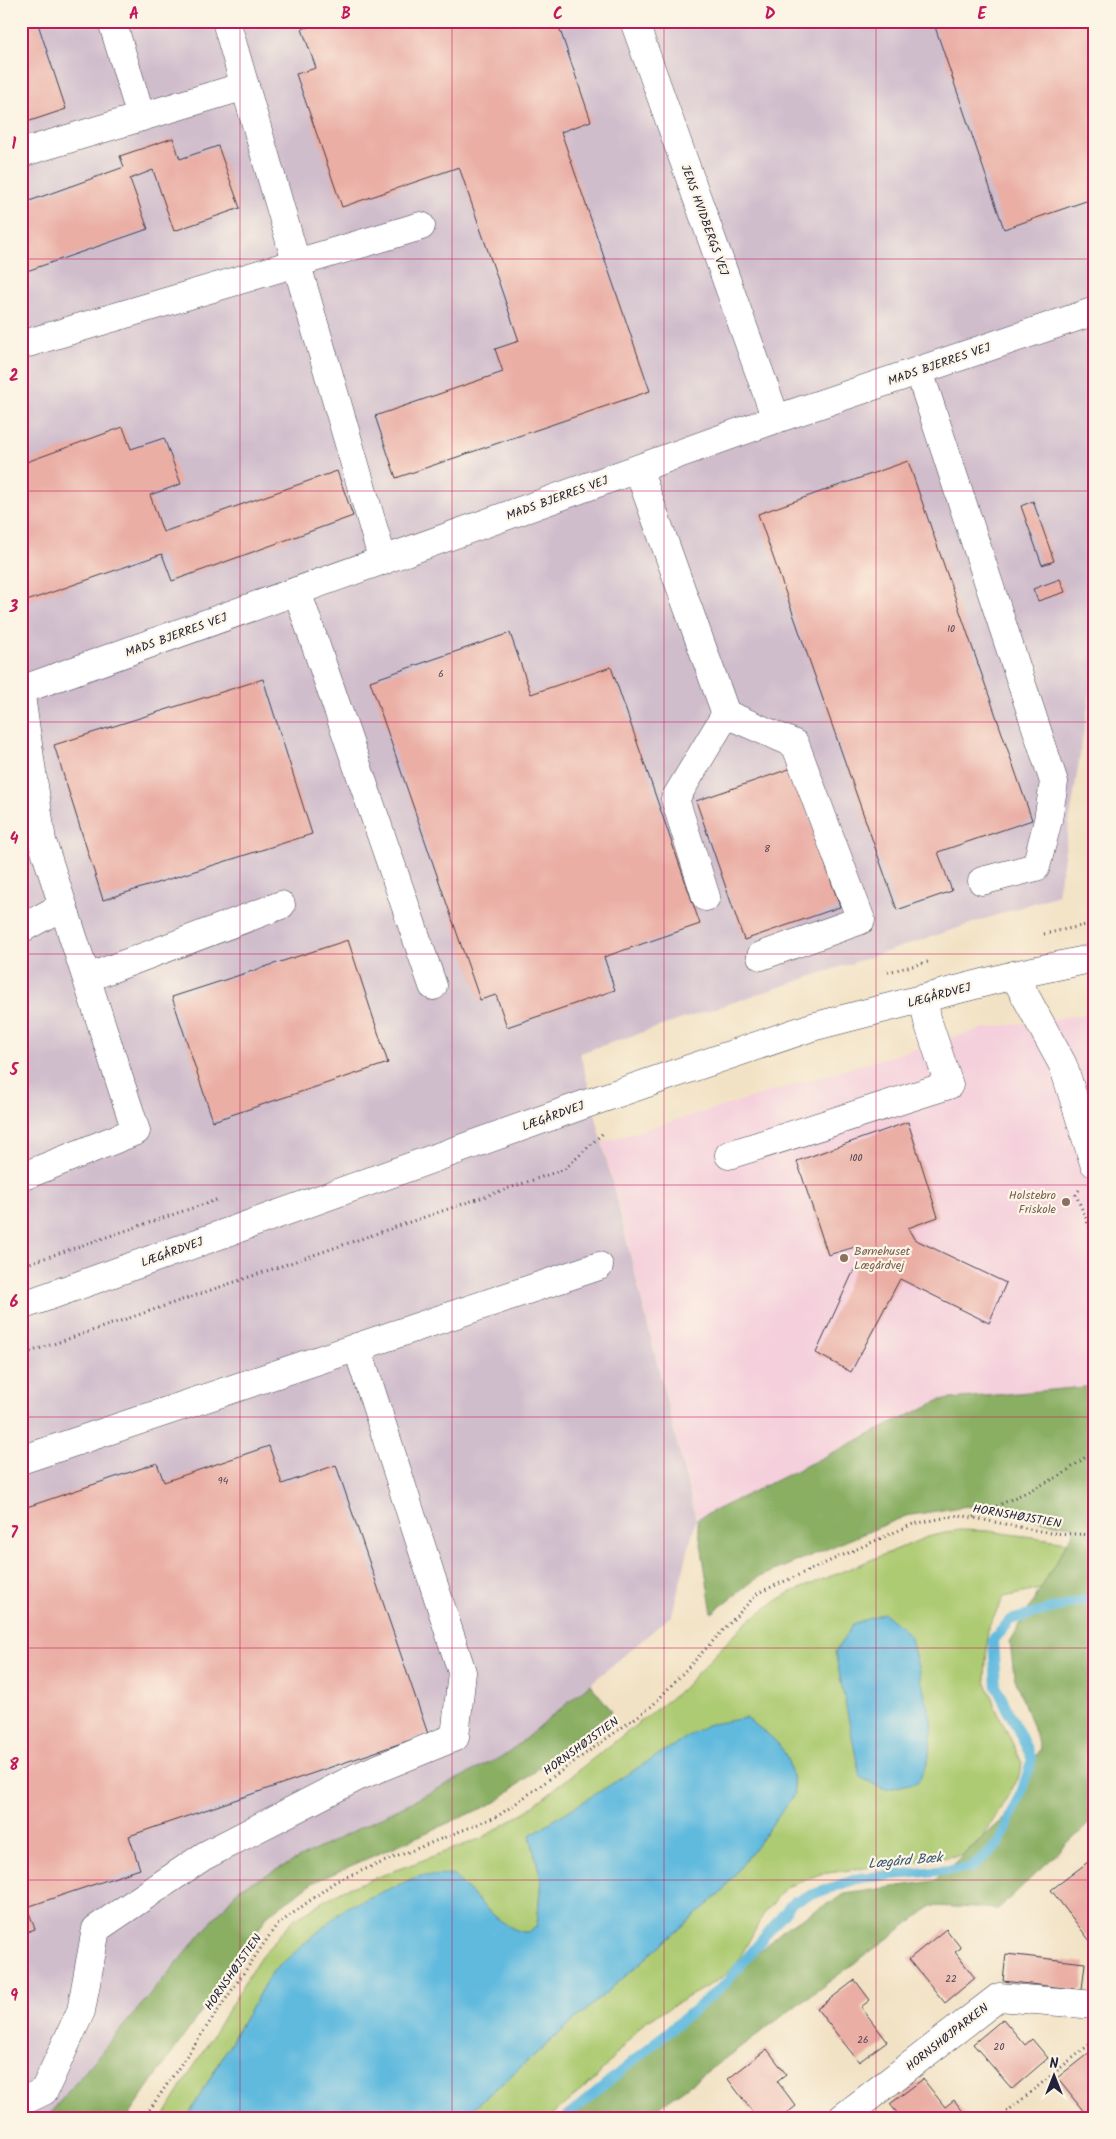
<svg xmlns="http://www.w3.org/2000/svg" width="1116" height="2139" font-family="Kalam,sans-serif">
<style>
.built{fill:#f4cfdc}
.industrial{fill:#d0bdcc}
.green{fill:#adcb72;stroke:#687656}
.forest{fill:#8aaf64;stroke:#566850}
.water{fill:#60bade;stroke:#416e8c}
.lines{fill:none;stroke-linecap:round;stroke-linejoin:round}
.stream{stroke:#60bade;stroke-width:10}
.building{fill:#eaaea5}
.minor-casing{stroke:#413f50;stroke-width:29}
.path{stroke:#413f50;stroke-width:3;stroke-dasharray:1 4;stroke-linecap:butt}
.minor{stroke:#fff;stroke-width:28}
.grid{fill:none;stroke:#c2185b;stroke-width:1;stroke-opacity:0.55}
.education-dot{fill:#8d6e63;stroke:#fcf5e5;stroke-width:2}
.labels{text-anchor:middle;stroke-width:4.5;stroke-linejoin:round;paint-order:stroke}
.number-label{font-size:10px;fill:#544556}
.street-label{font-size:12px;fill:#22223b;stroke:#fcf5e5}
.education-label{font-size:12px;fill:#785e54;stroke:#fcf5e5;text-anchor:end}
.water-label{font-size:14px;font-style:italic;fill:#385774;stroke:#fcf5e5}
.neatline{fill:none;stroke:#c2185b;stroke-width:2}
.grid-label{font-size:16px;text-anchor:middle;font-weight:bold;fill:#c2185b}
</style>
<rect width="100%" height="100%" fill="#fcf5e5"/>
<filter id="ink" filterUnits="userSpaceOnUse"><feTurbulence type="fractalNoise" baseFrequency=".02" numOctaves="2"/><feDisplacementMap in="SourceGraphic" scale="10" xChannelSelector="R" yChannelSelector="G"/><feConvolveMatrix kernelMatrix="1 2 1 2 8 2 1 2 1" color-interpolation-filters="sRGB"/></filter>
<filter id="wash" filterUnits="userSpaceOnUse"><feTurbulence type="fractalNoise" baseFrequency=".0096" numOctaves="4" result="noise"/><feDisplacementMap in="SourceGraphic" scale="20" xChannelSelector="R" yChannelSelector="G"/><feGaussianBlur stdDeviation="1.12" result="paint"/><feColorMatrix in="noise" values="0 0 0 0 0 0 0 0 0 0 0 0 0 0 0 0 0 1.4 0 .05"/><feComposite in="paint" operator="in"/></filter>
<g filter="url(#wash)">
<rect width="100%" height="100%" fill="#f2e2c5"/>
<path class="built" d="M 1095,1013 L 1095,1386 L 940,1400 L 697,1519 L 603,1142 L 981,1029 Z"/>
<path class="industrial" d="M 21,21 L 1095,21 L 1095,660 L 1058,895 L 580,1053 L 696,1519 L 672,1615 L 507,1754 L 240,1888 L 46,2118 L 21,2118 Z"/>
<path class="green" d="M 959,1530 L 988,1531 L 1068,1542 L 1041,1589 L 1004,1597 L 988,1628 L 985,1680 L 998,1713 L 1022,1763 L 1018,1779 L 983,1837 L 963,1855 L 820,1874 L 785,1888 L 763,1915 L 737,1963 L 720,1979 L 644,2022 L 595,2079 L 548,2118 L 462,2118 L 721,1893 L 530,1835 L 541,1879 L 537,1926 C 533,1929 529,1933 523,1932 C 499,1927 471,1893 453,1875 L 271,1973 L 187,2118 L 163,2118 L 260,1957 L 294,1919 L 343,1890 L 482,1838 L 525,1812 L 682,1689 L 746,1622 L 787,1594 L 927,1537 Z"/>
<g class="forest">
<path d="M 1095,1386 L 1095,1818 L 998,1909 L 932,1906 L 644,2118 L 566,2118 L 788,1926 L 845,1894 L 934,1881 L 1008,1815 L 1040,1748 L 1014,1676 L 1010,1642 L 1076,1527 L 967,1506 L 906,1516 L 757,1578 L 712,1613 L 697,1519 L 940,1400 Z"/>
<path d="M 590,1684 L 612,1711 L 496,1802 L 314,1882 L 269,1914 L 127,2118 L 46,2118 L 240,1888 L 507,1754 Z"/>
</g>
<g class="water">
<path d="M 884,1613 L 910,1635 L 933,1727 L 928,1762 L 918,1782 L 885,1790 L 860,1777 L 835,1652 L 853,1624 Z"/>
<path d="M 745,1718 C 782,1743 789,1749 795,1794 L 721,1893 L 462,2118 L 187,2118 L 271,1973 L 345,1908 L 419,1876 L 453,1875 C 471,1892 499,1927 523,1932 C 529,1933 533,1929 537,1926 L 541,1879 L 530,1835 L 706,1725 Z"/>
</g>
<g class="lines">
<path class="stream" d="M 565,2118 L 725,1984 L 794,1901 L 859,1878 L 971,1868 L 999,1844 L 1022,1790 L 1032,1759 L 996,1686 L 993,1640 L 1010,1620 L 1095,1597"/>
</g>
<g id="blocks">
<g class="building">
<path d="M 21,21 L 37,21 L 66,109 L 21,124 Z"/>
<path d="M 325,21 L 557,21 L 591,121 L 561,132 L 650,391 L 396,478 L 375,416 L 503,372 L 495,349 L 519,341 L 459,167 L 342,207 L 296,74 L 316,68 L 302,29 Z"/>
<path d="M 933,21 L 1095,21 L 1095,198 L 1004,229 Z"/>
<path d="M 173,138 L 180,159 L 218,146 L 240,208 L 174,231 L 153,170 L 130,179 L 148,229 L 21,273 L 21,204 L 124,167 L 120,156 Z"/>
<path d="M 123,427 L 131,449 L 164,438 L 181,484 L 150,495 L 163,532 L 337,471 L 353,516 L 172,581 L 162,554 L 21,603 L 21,464 Z"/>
<path d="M 908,461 L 1032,820 L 938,852 L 952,891 L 897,910 L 758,514 Z"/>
<path d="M 1033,501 L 1054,561 L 1042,565 L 1021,506 Z"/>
<path d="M 1060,579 L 1065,592 L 1038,601 L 1033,589 Z"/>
<path d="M 510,633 L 531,694 L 611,667 L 700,924 L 604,957 L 615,990 L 507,1027 L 496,995 L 480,1000 L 370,681 Z"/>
<path d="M 263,679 L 312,834 L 103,900 L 54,745 Z"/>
<path d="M 792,768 L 840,907 L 744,940 L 696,801 Z"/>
<path d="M 348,940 L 388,1063 L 213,1121 L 172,997 Z"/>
<path d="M 908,1122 L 938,1217 L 908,1228 L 914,1239 L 1006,1283 L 989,1323 L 900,1279 L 851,1372 L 816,1353 L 859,1259 L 855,1247 L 828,1255 L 797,1161 Z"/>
<path d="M 269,1446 L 282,1484 L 336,1465 L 428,1734 L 129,1836 L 140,1869 L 27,1907 L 35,1929 L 21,1934 L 21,1509 L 157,1463 L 164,1482 Z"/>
<path d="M 1088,1862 L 1095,1870 L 1095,1937 L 1090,1941 L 1051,1890 Z"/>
<path d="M 946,1929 L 961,1948 L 955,1952 L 975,1978 L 945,2003 L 909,1959 Z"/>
<path d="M 1006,1954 L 1085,1963 L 1082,1990 L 1003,1981 Z"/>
<path d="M 855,1980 L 870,2000 L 861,2007 L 887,2041 L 859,2062 L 817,2009 Z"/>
<path d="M 1003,2019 L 1025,2045 L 1032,2039 L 1048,2058 L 1012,2089 L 973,2044 Z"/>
<path d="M 767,2049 L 786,2074 L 777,2081 L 796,2106 L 781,2118 L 757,2118 L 728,2079 Z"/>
<path d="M 1090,2052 L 1095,2058 L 1095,2118 L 1089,2118 L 1057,2078 Z"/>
<path d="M 923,2079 L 945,2107 L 954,2100 L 968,2118 L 901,2118 L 890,2104 Z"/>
<path d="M 685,2113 L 688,2118 L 678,2118 Z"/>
</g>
</g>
</g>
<g filter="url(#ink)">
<use href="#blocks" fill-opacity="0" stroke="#413f50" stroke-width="1"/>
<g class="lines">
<g class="minor-casing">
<g id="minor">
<path d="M 112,21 L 141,117"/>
<path d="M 226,21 L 383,561"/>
<path d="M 634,21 L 776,419"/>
<path d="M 21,153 L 245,86"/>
<path d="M 21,345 L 421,226"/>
<path d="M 919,371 L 1054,782 L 1048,820 L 1036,867 L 982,881"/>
<path d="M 638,469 L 726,714 L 795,744 L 861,920 L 761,956"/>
<path d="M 297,591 L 433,986"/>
<path d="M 21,690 L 776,419 L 1095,311"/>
<path d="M 21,696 L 42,841 L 136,1131 L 21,1177"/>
<path d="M 706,897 L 675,799 L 726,714"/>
<path d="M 21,929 L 63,906"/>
<path d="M 1014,975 L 1063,1065 L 1094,1163"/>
<path d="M 87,978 L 281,905"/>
<path d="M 729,1155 L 949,1085 L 928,1022 L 923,999"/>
<path d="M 21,1306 L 583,1105 L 812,1027 L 1014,975 L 1095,958"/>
<path d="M 21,1460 L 599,1266"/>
<path d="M 21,2102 L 44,2091 L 81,2011 L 96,1929 L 204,1856 L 357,1777 L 455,1737 L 462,1672 L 357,1347"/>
<path d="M 842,2118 L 999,1997 L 1095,2005"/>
</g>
</g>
<g class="path">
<path d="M 1044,934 L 1095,923"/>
<path d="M 888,972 L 928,962"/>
<path d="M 1079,1190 L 1076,1195 L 1095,1240"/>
<path d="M 21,1266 L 219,1199"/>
<path d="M 21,1355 L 565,1169 L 603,1133"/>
<path d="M 974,1517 L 1060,1476 L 1095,1450"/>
<path d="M 144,2118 L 276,1926 L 336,1881 L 498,1816 L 652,1706 L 758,1593 L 913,1524 L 959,1515 L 1050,1533 L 1095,1535"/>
<path d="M 999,2118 L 1095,2040"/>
</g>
<use href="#minor" class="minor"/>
</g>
</g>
<path class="grid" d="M 240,21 L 240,2118M 452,21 L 452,2118M 664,21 L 664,2118M 876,21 L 876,2118M 21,259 L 1095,259M 21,491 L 1095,491M 21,722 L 1095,722M 21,954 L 1095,954M 21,1185 L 1095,1185M 21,1417 L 1095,1417M 21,1648 L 1095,1648M 21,1880 L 1095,1880"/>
<g class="education-dot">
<circle cx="1066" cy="1202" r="5"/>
<circle cx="844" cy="1258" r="5"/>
</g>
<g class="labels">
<g class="number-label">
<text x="951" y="632">10</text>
<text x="441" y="677">6</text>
<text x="767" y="852">8</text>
<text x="856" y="1161">100</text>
<text x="223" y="1484">94</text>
<text x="951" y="1982">22</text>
<text x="863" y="2043">26</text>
<text x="999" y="2050">20</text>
</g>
<g class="street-label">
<text transform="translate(705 220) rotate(70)" y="4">JENS HVIDBERGS VEJ</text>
<text transform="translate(939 364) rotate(-19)" y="4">MADS BJERRES VEJ</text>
<text transform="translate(557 498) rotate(-20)" y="4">MADS BJERRES VEJ</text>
<text transform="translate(176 635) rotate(-20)" y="4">MADS BJERRES VEJ</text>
<text transform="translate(939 995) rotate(-15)" y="4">LÆGÅRDVEJ</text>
<text transform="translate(553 1116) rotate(-20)" y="4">LÆGÅRDVEJ</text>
<text transform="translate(172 1252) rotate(-20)" y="4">LÆGÅRDVEJ</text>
<text transform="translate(1017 1516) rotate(10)" y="4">HORNSHØJSTIEN</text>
<text transform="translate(581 1746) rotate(-36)" y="4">HORNSHØJSTIEN</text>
<text transform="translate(233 1972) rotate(-55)" y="4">HORNSHØJSTIEN</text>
<text transform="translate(947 2037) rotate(-38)" y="4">HORNSHØJPARKEN</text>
</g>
<g class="education-label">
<text x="1056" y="1199">Holstebro<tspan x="1056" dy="14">Friskole</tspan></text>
<text x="854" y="1255" text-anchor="start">Børnehuset<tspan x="854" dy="14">Lægårdvej</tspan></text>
</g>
<g class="water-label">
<text transform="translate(905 1860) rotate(-5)" y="5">Lægård Bæk</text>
</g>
</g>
<rect width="1116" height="2139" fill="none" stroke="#fcf5e5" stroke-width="55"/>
<g transform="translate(1054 2076)" stroke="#fcf5e5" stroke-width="4" paint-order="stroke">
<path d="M0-4L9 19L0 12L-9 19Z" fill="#22223b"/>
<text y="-8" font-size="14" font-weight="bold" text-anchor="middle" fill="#22223b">N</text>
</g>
<rect x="28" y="28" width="1060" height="2084" class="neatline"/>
<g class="grid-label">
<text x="134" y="19">A</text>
<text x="346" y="19">B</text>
<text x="558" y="19">C</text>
<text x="770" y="19">D</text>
<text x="982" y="19">E</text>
<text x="14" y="149">1</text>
<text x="14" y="381">2</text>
<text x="14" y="612">3</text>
<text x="14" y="844">4</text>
<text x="14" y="1075">5</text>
<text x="14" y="1307">6</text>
<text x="14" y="1538">7</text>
<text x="14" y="1770">8</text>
<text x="14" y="2001">9</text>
</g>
</svg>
